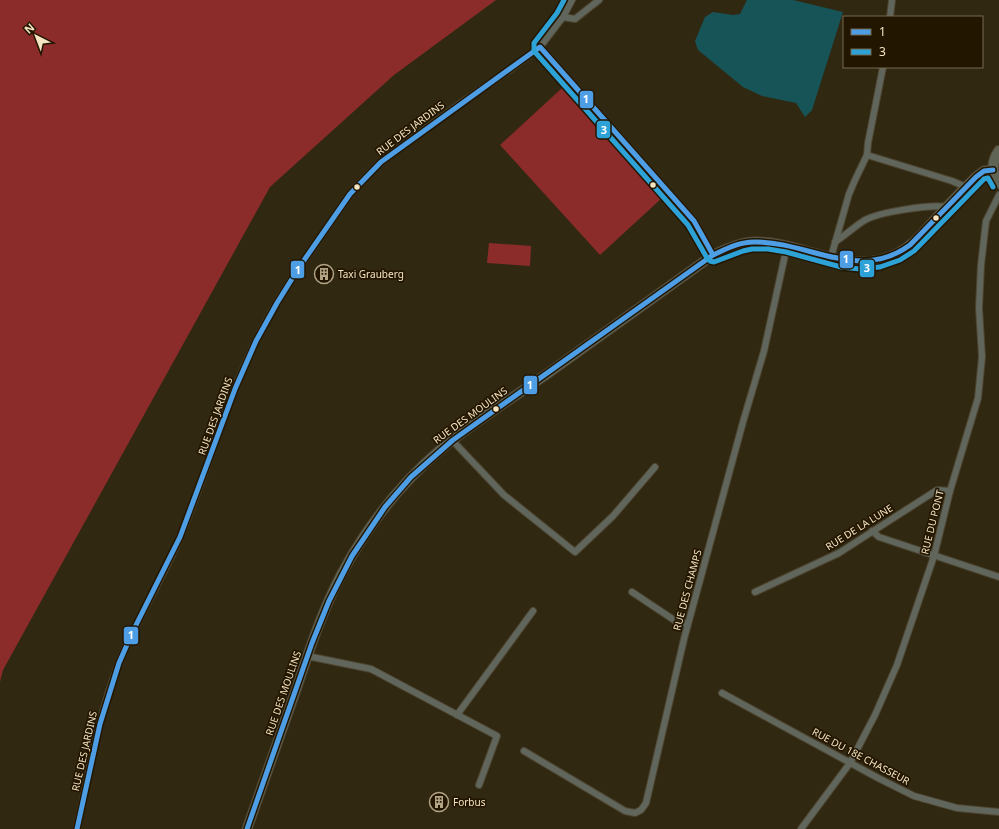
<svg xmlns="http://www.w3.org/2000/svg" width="999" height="829" font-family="'Noto Sans',sans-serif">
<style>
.green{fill:#8b2c2a}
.water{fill:#165457}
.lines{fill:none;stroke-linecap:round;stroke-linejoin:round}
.minor-casing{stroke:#4e4531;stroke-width:8}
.secondary-casing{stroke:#4e4531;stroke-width:11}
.primary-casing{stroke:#4e4531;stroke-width:12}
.minor{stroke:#60665b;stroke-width:6}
.secondary{stroke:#626759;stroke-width:9}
.primary{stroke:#606454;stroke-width:10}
.bus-1-casing{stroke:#231600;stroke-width:8}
.bus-2-casing{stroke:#231600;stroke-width:8}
.bus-1{stroke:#4d9ee5;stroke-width:5}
.bus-2{stroke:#2da2d7;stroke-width:5}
.bus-dot{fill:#f6e5c2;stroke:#231600;stroke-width:1.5}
.labels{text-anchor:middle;stroke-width:3.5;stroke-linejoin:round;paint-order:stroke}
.street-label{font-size:10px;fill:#f6e5c2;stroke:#231600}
.poi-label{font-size:10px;fill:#f6e5c2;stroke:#231600;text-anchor:start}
.line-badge{stroke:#231600;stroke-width:1.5}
.badge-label{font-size:11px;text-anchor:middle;font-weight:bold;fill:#fff}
</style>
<rect width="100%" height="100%" fill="#312812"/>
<g class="green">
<path d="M 0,0 L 496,0 L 394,75 L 270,187 L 3,670 L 0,682 Z"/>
<path d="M 562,88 L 662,198 L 600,255 L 500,145 Z"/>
<path d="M 489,243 L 531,246 L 530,266 L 487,263 Z"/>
</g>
<path class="water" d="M 747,0 L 793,0 L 843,12 L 812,110 L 805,117 L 796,103 L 762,96 L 743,87 L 698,50 L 695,41 L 705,17 L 713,12 L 733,15 L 740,14 Z"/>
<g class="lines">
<g class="minor-casing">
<g id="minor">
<path d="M 563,17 L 575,19 L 599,0"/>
<path d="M 890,17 L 892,0"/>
<path d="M 540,47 L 694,221 L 713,255"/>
<path d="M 867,155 L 952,181 L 966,187"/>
<path d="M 835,242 C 846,235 855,226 865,220 C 880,212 931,204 947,207"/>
<path d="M 831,257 L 849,194 L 855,180 L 867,155 L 868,143 L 883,67"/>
<path d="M 452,440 L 504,495 L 575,552 L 613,516 L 655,467"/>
<path d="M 872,531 L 879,537 L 999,577"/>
<path d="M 632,592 L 674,620 L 678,622 L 688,624"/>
<path d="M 755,592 L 839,553 L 937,490 L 950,491"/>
<path d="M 307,656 L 371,669 L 497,736 L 479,785"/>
<path d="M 722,693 L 878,778 L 914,796 L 957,808 L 999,812"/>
<path d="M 457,715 L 533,611"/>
<path d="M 524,751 L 625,811 L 635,813 L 641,810 L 646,803 L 684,639 L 743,422 L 764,351 L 787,246"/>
<path d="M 77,829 C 89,773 98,717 119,663 C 136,620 162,580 180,537 C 207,472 225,404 256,341 C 281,290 318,241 350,194 L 364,179 L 381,162 L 461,103 L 508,71 L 540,47 L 563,17 L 572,0"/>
<path d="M 801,829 L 850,763 L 875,715 L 897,665 L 934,556 L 950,491 L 978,398 L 982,357 L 979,308 L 981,265 L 986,221 L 999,195"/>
</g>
</g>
<g class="secondary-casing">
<path id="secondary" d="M 247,829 C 264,782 280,734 297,687 C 310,648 323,609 342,573 C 367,527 400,484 440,450 C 474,422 511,399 547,374 C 602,334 658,295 713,255 C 726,249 739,243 753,242 C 801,240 851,279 898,253 C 915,244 927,228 940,214 C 952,201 964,189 976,177 L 984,171 L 993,170"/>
</g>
<g class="primary-casing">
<path id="primary" d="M 999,151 C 992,161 991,173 999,183"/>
</g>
<use href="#minor" class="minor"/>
<use href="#secondary" class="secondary"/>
<use href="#primary" class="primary"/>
<g class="bus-1-casing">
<g id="bus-1">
<path d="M 77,829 L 100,724 L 119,663 L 133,631 L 180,537 L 235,389 L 256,341 L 277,303 L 300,266 L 350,194 L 381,162 L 540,47 L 694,221 L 713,255"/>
<path d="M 247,829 L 312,643 L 329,601 L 352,556 L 385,507 L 411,477 L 453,440 L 713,255 C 726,249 739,242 754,242 C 809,241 858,283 910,245 L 976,177 L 984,171 L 993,170"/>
</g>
</g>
<g class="bus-2-casing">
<path id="bus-2" d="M 564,0 L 557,13 L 534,43 L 534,51 L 688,225 L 707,258 L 710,261 L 714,262 L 743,251 L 752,249 L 768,249 L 786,252 L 841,267 L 860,269 L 880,267 L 900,260 L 914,251 L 984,179 L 988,178 L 993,187"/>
</g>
<use href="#bus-1" class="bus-1"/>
<use href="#bus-2" class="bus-2"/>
</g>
<defs>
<g id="building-ring" transform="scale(1)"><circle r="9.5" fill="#231600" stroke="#b1a384" stroke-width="1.5"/><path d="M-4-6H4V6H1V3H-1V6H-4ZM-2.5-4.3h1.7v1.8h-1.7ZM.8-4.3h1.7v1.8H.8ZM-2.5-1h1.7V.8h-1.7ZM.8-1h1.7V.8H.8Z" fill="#b1a384"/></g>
</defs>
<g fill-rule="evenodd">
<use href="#building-ring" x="324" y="274"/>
<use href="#building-ring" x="439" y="802"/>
</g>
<g class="bus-dot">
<circle cx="653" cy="185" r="3.5"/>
<circle cx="357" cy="187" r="3.5"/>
<circle cx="936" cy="218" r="3.5"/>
<circle cx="496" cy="409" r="3.5"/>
</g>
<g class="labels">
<g class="street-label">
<text transform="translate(410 128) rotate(-37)" y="4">RUE DES JARDINS</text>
<text transform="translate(470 415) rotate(-36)" y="4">RUE DES MOULINS</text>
<text transform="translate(215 416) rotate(-70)" y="4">RUE DES JARDINS</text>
<text transform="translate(932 522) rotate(-76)" y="4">RUE DU PONT</text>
<text transform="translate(859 527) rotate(-32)" y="4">RUE DE LA LUNE</text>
<text transform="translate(687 590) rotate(-75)" y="4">RUE DES CHAMPS</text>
<text transform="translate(283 693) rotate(-71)" y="4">RUE DES MOULINS</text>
<text transform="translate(84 751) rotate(-77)" y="4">RUE DES JARDINS</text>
<text transform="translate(861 756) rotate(28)" y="4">RUE DU 18E CHASSEUR</text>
</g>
<g class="poi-label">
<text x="338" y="278">Taxi Grauberg</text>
<text x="453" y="806">Forbus</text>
</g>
</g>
<g class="line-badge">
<rect x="579" y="90" width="15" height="19" rx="4" fill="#4d9ee5"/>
<rect x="596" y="120" width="15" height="19" rx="4" fill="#2da2d7"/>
<rect x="839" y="250" width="15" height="19" rx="4" fill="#4d9ee5"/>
<rect x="859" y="259" width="16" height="19" rx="4" fill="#2da2d7"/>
<rect x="290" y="260" width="15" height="19" rx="4" fill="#4d9ee5"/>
<rect x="523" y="375" width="15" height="20" rx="4" fill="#4d9ee5"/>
<rect x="123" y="626" width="16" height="19" rx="4" fill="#4d9ee5"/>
</g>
<g class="badge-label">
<text x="586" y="103">1</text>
<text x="604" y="134">3</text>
<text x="846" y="263">1</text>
<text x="867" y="272">3</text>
<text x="298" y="274">1</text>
<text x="530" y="389">1</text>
<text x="131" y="639">1</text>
</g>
<rect x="843" y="16" width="140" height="52" fill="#231600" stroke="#77694e"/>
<rect x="851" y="29" width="20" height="6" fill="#4d9ee5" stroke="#77694e"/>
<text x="879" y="36" font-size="12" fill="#f6e5c2">1</text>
<rect x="851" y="49" width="20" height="6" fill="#2da2d7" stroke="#77694e"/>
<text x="879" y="56" font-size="12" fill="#f6e5c2">3</text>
<g transform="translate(36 36) rotate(318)" stroke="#231600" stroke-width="3" paint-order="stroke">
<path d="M0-3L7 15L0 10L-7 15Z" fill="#f6e5c2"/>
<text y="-6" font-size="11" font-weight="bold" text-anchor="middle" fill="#f6e5c2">N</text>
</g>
</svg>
